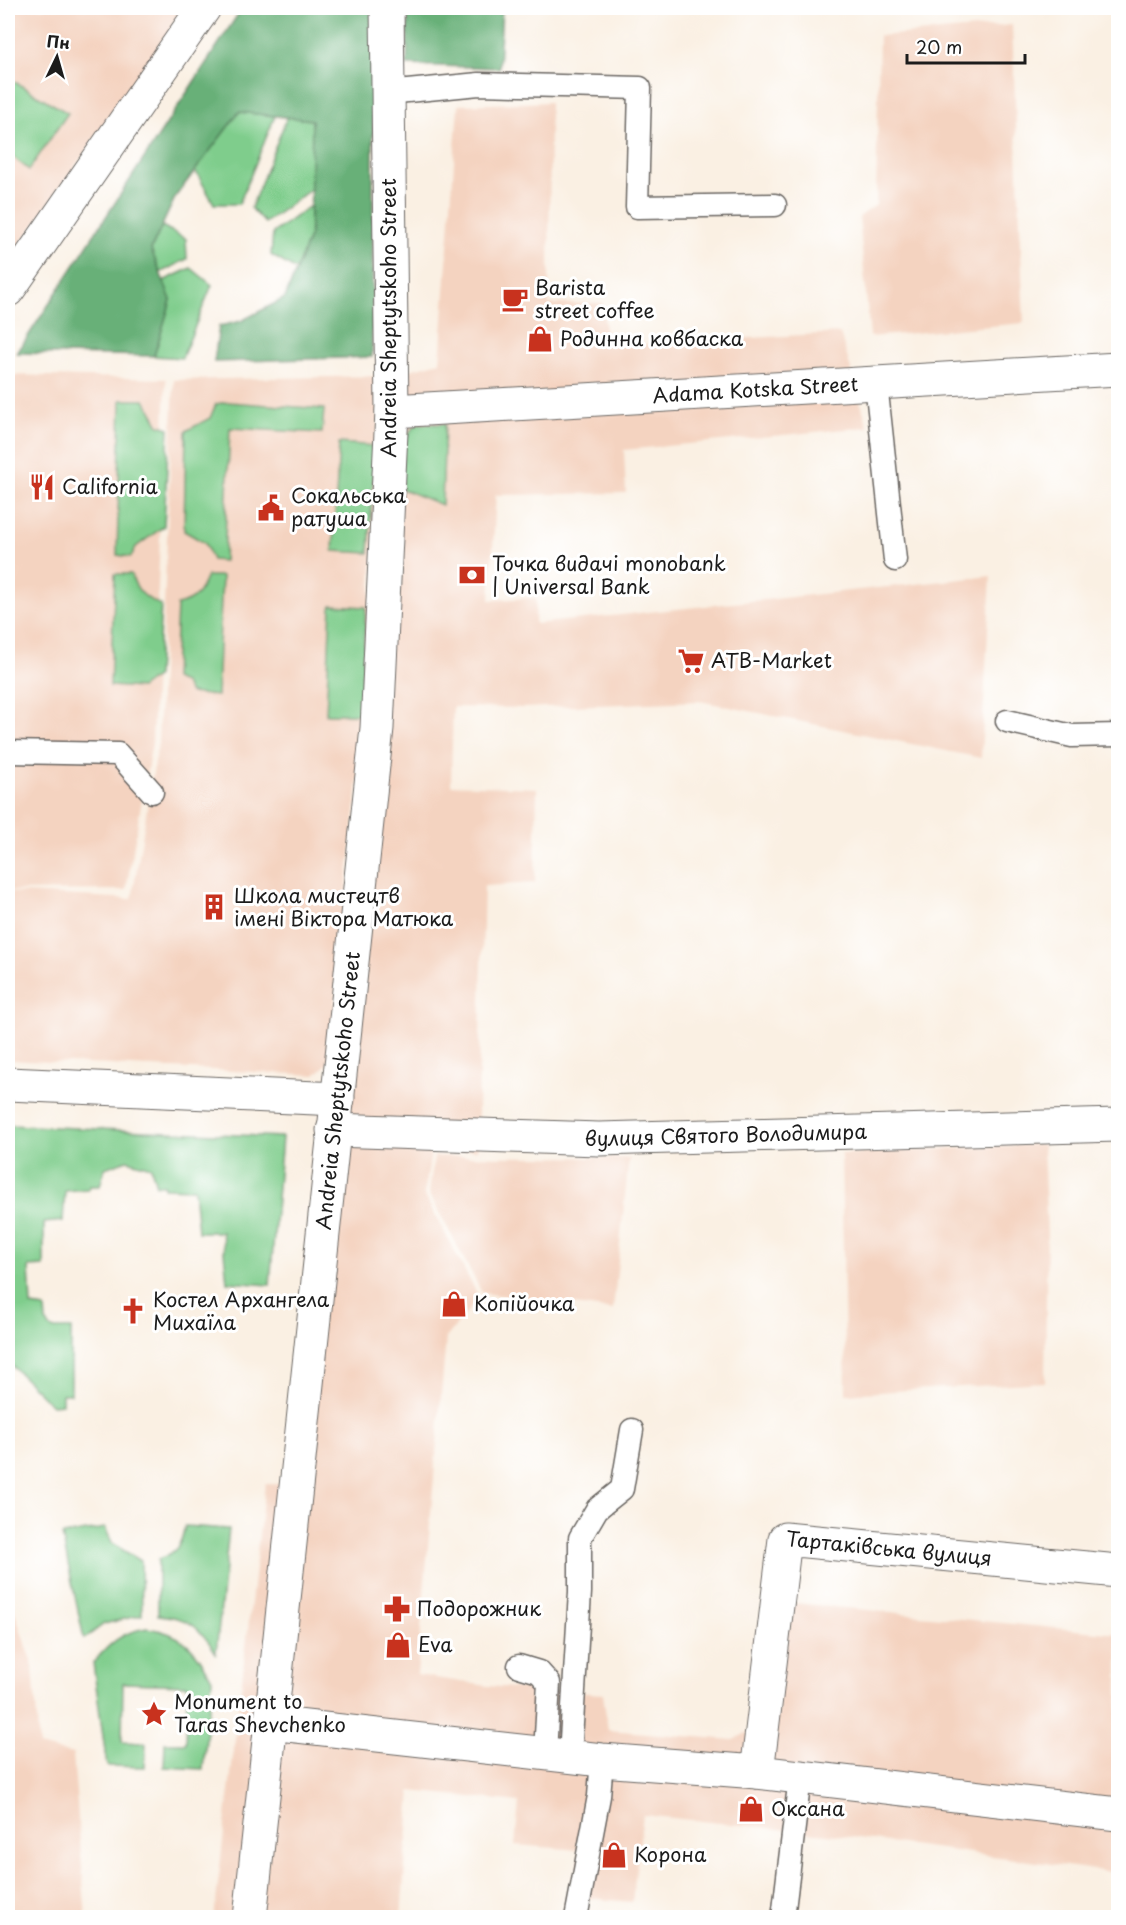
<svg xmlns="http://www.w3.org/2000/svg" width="1126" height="1925" font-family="'Playpen Sans',sans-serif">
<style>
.built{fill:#f4d3c0}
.green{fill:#7fcd8c;stroke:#4e7454;stroke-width:1.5}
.forest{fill:#67b078;stroke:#42664a;stroke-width:1.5}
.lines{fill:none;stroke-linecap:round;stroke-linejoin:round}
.lane-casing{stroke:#6a6662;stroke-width:25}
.street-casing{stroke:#6a6662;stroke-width:35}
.secondary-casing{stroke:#6a6662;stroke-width:35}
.lane{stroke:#fff;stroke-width:22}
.street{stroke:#fff;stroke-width:33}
.secondary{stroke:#fff;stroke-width:33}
.labels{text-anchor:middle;stroke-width:6;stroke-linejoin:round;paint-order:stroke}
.poi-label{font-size:20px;fill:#1c1c1c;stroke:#fff;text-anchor:start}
.street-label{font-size:20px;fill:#1c1c1c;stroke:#fff}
</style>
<rect width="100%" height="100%" fill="#fff"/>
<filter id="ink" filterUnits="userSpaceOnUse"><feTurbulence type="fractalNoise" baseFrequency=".0167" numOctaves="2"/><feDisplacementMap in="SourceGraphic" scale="12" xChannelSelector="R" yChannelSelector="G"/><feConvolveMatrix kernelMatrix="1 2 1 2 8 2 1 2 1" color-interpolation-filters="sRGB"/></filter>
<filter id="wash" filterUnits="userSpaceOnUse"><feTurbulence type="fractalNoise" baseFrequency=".008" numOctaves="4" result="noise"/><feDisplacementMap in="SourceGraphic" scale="24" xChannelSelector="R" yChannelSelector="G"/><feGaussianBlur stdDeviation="1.35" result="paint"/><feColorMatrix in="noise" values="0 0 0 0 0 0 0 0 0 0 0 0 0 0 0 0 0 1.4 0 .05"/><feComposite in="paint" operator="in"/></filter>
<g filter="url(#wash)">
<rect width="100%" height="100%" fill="#faf0e3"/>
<g class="built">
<path d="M 8,8 L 186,8 L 39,218 L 8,259 Z"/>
<path d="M 1012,25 L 1024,323 L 870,337 L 859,217 L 876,205 L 879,36 Z"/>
<path d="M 550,102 L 549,304 L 603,303 L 606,346 L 840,333 L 868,427 L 624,450 L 626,493 L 496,495 L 490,600 L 536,598 L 535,624 L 991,576 L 981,758 L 700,701 L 521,708 L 453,707 L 451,785 L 537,788 L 535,883 L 484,886 L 477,1150 L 432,1148 L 424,1194 L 479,1297 L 446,1338 L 417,1675 L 487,1686 L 603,1694 L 608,1730 L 734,1740 L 778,1715 L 784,1602 L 1118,1634 L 1118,1873 L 836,1835 L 643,1815 L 632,1902 L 576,1897 L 580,1850 L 515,1845 L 519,1802 L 411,1791 L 401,1917 L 214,1918 L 265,1484 L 306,1485 L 365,769 L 387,376 L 440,362 L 458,105 Z"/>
<path d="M 8,366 L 10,375 L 166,379 L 152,743 L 126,890 L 8,891 Z"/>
<path d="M 381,376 L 365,717 L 328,1063 L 315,1075 L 8,1060 L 8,892 L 132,899 L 158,743 L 174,380 Z"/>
<path d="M 1043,1144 L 1047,1233 L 1045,1382 L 846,1394 L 841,1154 Z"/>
<path d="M 434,1156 L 629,1158 L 613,1310 L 482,1293 L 429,1193 Z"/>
<path d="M 8,1592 L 33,1666 L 39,1746 L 73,1754 L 86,1917 L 8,1917 Z"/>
</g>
<g class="green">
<path d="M 8,78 L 68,113 L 29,170 L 8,153 Z"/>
<path d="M 239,112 L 275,116 L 239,204 L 214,204 L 195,170 Z"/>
<path d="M 287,117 L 312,120 L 311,189 L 265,223 L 251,208 Z"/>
<path d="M 310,206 L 310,235 L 296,270 L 271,255 L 273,233 Z"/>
<path d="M 162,226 L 186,239 L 187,259 L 160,273 L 151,250 Z"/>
<path d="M 191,268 L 212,285 L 182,358 L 154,356 L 171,300 L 163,281 Z"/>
<path d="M 121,400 L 145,400 L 159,425 L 169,428 L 164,526 L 136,547 L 131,557 L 117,555 Z"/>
<path d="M 228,402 L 324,409 L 322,433 L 230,428 L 224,561 L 212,560 L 205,543 L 184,531 L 186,431 L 210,418 L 216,404 Z"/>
<path d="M 418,424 L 445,424 L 442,505 L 402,489 C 403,467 397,437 418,424 Z"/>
<path d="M 339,443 L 375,446 L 369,553 L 333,551 Z"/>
<path d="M 115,574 L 131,574 C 136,590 145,599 161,605 L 157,676 L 141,688 L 110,686 Z"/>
<path d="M 207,576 L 222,576 L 217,696 L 190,693 L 184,683 L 174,679 L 177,605 C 195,601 200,593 207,576 Z"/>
<path d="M 331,605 L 366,607 L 360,714 L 326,714 Z"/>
<path d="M 8,1125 L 282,1137 L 270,1285 L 227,1282 L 222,1232 L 198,1232 L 194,1189 L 164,1188 L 164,1185 L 156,1185 L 151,1167 L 127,1160 L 105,1168 L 100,1186 L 90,1186 L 89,1189 L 65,1191 L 63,1221 L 44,1223 L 44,1266 L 29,1267 L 31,1306 L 45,1308 L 46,1322 L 52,1329 L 71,1329 L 71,1394 L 62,1394 L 62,1404 L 52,1405 L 8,1362 Z"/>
<path d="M 185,1526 L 229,1529 L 216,1653 C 199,1627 190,1617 158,1615 L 158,1559 C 177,1553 181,1545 185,1526 Z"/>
<path d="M 105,1528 L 113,1544 L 141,1561 L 142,1615 L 104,1624 L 84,1639 L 62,1535 Z"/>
<path d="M 147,1628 C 182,1633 195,1647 212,1679 L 203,1769 L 164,1767 L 165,1743 L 186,1743 L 187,1685 L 123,1683 L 122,1742 L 146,1743 L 145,1767 L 107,1766 L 93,1663 C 109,1644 121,1632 147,1628 Z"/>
</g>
<g class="forest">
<path d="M 242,8 L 374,8 L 372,357 L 214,362 L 219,326 L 241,321 L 285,298 L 310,235 L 312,120 L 239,112 L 176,196 L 151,249 L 171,300 L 154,356 L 17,353 Z"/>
<path d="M 408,8 L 502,8 L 499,68 L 407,65 Z"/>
</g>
</g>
<g filter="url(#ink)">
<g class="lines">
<g class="lane-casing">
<g id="lane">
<path d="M 387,93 L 479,84 L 640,88 L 637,207 L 775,205"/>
<path d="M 876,383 L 895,560"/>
<path d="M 1007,721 L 1072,736 L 1118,735"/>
<path d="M 8,752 L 118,754 L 152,792"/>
<path d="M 519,1666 L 539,1672 L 549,1683 L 545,1753"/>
<path d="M 570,1756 L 580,1592 L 580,1538 L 597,1509 L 622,1489 L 632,1430"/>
<path d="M 576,1918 L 599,1796 L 602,1760"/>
<path d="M 783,1918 L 800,1777"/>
</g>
</g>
<g class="street-casing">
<g id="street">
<path d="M 8,290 L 204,8"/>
<path id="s1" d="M 392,411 L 1118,369"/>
<path d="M 8,1084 L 338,1099"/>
<path id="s2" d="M 333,1130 L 599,1139 L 1118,1125"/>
<path id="s3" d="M 757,1772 L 785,1539 L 1118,1571"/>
</g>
</g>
<g class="secondary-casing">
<g id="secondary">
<path d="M 270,1723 L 602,1760 L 757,1772 L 1118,1814"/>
<path id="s4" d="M 250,1918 L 377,728 L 392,411 L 387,8"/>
</g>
</g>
<use href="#lane" class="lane"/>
<use href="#street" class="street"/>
<use href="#secondary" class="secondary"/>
</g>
</g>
<defs>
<g id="cafe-bare" transform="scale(2.07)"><path d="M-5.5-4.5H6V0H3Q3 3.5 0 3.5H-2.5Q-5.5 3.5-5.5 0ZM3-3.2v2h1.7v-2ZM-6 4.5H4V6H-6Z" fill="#c8321e" stroke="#fff" stroke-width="2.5" paint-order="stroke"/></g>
<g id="shop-bare" transform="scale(2.07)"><path d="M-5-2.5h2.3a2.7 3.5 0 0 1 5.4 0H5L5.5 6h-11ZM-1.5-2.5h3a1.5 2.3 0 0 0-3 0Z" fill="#c8321e" stroke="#fff" stroke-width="2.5" paint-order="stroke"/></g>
<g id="restaurant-bare" transform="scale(2.07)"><path d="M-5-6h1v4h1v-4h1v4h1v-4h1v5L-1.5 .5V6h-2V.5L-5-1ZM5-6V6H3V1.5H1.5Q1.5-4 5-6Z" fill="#c8321e" stroke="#fff" stroke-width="2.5" paint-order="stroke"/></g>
<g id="civic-bare" transform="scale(2.07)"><path d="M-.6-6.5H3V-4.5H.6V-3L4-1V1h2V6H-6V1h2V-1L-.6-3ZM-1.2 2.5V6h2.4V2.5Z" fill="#c8321e" stroke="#fff" stroke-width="2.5" paint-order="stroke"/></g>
<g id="bank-bare" transform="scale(2.07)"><path d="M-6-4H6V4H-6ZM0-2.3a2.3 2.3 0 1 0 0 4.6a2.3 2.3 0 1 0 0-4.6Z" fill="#c8321e" stroke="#fff" stroke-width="2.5" paint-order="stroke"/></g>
<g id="supermarket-bare" transform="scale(2.07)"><path d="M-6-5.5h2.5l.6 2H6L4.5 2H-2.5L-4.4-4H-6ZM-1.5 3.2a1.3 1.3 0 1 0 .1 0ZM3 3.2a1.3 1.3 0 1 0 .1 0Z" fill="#c8321e" stroke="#fff" stroke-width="2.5" paint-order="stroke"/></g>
<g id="building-bare" transform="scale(2.07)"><path d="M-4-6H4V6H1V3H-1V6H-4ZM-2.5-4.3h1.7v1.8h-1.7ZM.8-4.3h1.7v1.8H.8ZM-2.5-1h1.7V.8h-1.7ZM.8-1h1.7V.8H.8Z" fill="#c8321e" stroke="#fff" stroke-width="2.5" paint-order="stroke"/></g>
<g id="church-bare" transform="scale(2.07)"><path d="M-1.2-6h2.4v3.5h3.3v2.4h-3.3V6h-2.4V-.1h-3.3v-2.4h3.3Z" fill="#c8321e" stroke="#fff" stroke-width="2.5" paint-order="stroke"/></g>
<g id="pharmacy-bare" transform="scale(2.07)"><path d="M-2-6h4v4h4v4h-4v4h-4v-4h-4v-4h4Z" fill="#c8321e" stroke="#fff" stroke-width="2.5" paint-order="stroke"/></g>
<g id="sight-bare" transform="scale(2.07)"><path d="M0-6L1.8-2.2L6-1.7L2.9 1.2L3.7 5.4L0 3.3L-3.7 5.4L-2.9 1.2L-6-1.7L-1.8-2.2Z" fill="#c8321e" stroke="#fff" stroke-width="2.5" paint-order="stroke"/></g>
</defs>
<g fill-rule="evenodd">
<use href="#cafe-bare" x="515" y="299"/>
<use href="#shop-bare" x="540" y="339"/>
<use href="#restaurant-bare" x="42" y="487"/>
<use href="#civic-bare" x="271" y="508"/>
<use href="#bank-bare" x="472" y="575"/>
<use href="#supermarket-bare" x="691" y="661"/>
<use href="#building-bare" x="214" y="907"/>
<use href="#shop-bare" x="454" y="1304"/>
<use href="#church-bare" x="133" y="1311"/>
<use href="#pharmacy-bare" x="397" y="1609"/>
<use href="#shop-bare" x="398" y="1645"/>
<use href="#sight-bare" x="154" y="1714"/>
<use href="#shop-bare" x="751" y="1809"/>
<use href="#shop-bare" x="614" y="1855"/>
</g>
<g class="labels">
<g class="poi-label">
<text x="535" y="295">Barista<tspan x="535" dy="23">street coffee</tspan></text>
<text x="560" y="346">Родинна ковбаска</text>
<text x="62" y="494">California</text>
<text x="291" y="503">Сокальська<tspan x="291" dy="23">ратуша</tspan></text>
<text x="492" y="571">Точка видачі monobank<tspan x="492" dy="23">| Universal Bank</tspan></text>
<text x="711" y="668">ATB-Market</text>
<text x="234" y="903">Школа мистецтв<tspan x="234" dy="23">імені Віктора Матюка</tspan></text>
<text x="153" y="1307">Костел Архангела<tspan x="153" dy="23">Михаїла</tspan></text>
<text x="474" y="1311">Копійочка</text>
<text x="417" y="1616">Подорожник</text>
<text x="418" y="1652">Eva</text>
<text x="174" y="1709">Monument to<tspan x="174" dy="23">Taras Shevchenko</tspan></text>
<text x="771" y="1816">Оксана</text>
<text x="634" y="1862">Корона</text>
</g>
<g class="street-label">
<text transform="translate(389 318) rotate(-90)" y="7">Andreia Sheptytskoho Street</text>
<text dy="7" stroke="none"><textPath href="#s1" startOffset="364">Adama Kotska Street</textPath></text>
<text dy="7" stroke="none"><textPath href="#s4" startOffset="832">Andreia Sheptytskoho Street</textPath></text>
<text dy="7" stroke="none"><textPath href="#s2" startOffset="393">вулиця Святого Володимира</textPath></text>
<text dy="7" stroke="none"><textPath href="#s3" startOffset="339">Тартаківська вулиця</textPath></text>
</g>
</g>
<rect width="1126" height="1925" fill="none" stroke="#fff" stroke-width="30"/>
<g transform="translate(57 57) rotate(5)" stroke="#ffffff" stroke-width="4.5" paint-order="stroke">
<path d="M0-4.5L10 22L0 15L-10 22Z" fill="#1c1c1c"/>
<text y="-9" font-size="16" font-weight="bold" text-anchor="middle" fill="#1c1c1c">Пн</text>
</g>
<path d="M907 54v9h118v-9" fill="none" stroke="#1c1c1c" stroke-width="3"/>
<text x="916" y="54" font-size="18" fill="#1c1c1c" stroke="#ffffff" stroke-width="4.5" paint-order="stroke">20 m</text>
</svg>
